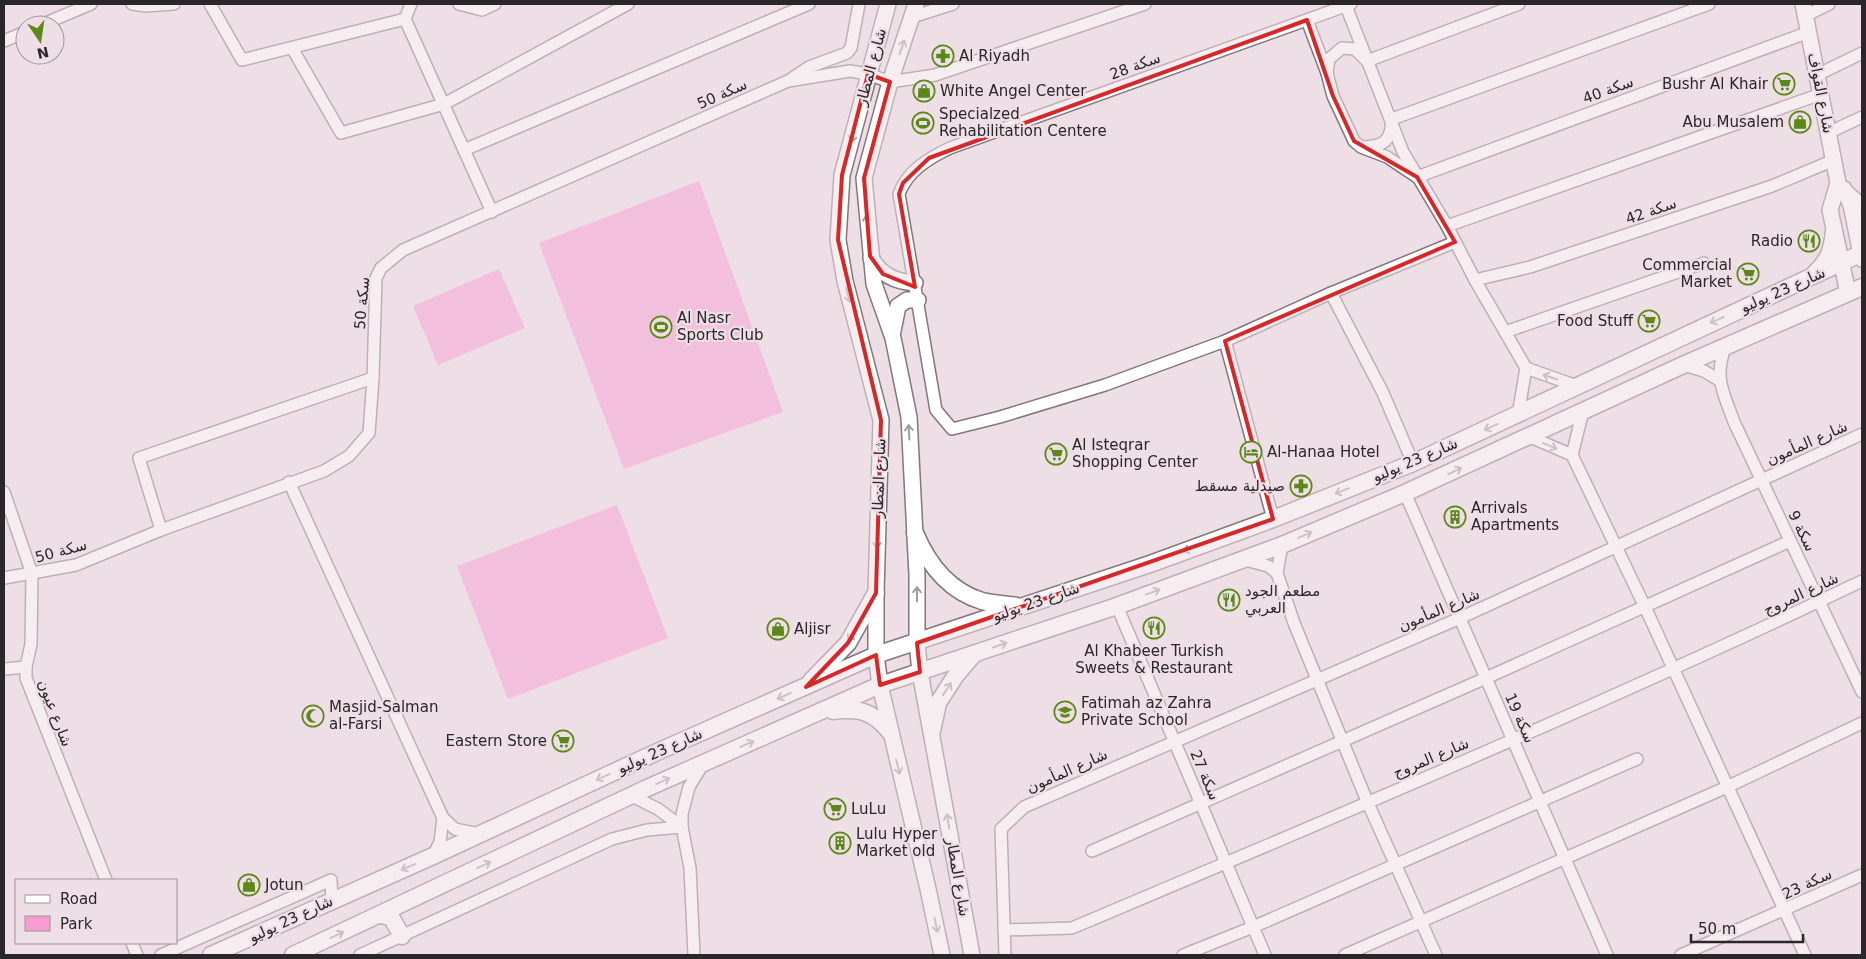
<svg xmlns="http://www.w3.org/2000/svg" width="1866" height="959" font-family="'DejaVu Sans',Cairo,sans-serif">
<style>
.green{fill:#f69cd0}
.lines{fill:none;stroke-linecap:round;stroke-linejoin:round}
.minor-casing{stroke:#84767d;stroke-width:14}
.tertiary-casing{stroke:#84767d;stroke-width:18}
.secondary-casing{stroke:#84767d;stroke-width:19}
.minor{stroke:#fff;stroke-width:11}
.tertiary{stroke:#fff;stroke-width:15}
.secondary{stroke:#fff;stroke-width:16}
.oneway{stroke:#a09d9f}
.marked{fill:none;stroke:#d62828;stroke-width:4;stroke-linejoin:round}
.labels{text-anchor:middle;stroke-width:4.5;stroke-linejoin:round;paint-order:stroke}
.poi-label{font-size:15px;fill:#2b2629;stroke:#eedee6;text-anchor:start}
.street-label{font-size:15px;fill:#2b2629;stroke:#eedee6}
</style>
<rect width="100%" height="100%" fill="#eedee6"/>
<g class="green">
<path d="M 699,181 L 783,412 L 624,469 L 539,243 Z"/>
<path d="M 499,269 L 525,328 L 438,365 L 413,306 Z"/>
<path d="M 617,505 L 668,638 L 508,699 L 457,566 Z"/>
</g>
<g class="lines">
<g class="minor-casing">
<g id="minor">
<path d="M 132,4 L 146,6 L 174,4"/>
<path d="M 210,4 L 242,60 L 405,19"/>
<path d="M 411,4 L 405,19 L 492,212"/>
<path d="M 459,4 L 482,10 L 495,4"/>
<path d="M 1351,4 L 950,148 C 929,158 907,171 899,194 L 936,410 L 952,429 L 1000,417 L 1105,385 L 1225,341 L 1331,293 L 1455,242"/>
<path d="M 1346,6 L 1403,152 L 1447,226 L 1475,280 L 1526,368 L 1518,415"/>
<path d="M 1805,16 L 1829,4"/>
<path d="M 912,17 L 953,4"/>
<path d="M 1307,20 L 1327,73 L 1333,96 L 1354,141 L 1361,147 L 1387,157 L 1417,177 L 1809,32"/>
<path d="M 41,25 L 91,4"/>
<path d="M 4,41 L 25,32"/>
<path d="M 292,48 L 341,133 L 444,104 L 628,4"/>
<path d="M 1327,73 L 1329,59 L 1342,48 L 1355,49 L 1367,61 L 1519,4"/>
<path d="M 1817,75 L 1862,53"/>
<path d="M 791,79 L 809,67 L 847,53 L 851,48 L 859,4"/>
<path d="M 1828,133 L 1862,117"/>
<path d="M 1363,147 C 1385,146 1391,141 1392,119 L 1709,4"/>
<path d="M 464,150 L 809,4"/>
<path d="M 1447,226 L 1821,94"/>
<path d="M 1475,280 L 1530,267 L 1772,186 L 1834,160"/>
<path d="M 1331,293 L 1383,393 L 1413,463"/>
<path d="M 1505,332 L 1704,263"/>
<path d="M 1225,341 L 1273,519"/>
<path d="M 1725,347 C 1714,379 1723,391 1734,422 L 1862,692"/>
<path d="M 1683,365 L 1704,371 L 1719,380"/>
<path d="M 1526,368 L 1574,385"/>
<path d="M 1583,411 L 1572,455 L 1645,607 L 1805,955"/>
<path d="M 1528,436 L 1572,455"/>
<path d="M 289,482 L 443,818 L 455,829 L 479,834"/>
<path d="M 4,492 L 32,574 L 31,644 L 26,667 L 26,678 L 106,880"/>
<path d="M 1405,493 L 1607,955"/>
<path d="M 161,530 L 139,458 L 373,378"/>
<path d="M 1282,545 L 1277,573 L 1294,623 L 1367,801 L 1436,955"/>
<path d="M 1245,560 L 1268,566 L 1277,573"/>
<path d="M 4,578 L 76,565 L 161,530 L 324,471 L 349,456 L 369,433 L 373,378 L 376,278 L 381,268 L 403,250 L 788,81 L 850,71 L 868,74 L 890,82 L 935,75 L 1145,4"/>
<path d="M 1117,606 L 1265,955"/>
<path d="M 4,669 L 26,667"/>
<path d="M 632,796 L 658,809 L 682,827"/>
<path d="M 1092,851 L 1486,678 L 1790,541"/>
<path d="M 433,856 L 440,842 L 443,818"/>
<path d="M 1004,930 L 1072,928 C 1337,816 1602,705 1862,581"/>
<path d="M 132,943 L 137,955"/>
<path d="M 161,955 L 331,880 L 332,900"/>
<path d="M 360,955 L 612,839 L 647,830 L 682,827"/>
<path d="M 694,955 L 690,868 L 682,827 L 682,814 L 689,787 L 703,764"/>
<path d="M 1005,955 L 1001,829 L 1024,807 L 1460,618 L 1862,434"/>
<path d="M 1183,955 L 1253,927 L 1637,759"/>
<path d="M 1345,955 L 1727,787 L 1862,723"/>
<path d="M 1681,955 L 1862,875"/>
</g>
</g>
<g class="tertiary-casing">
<g id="tertiary">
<path d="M 888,4 L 842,175 L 838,240 L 845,281 L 881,420 L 876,593 L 876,655 L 880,685 L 928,889 L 942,955"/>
<path d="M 916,4 L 890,82 L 864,178 L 874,284 L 893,338 L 909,417 L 917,575 L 917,643 L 920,672 L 972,955"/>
<path d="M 1803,4 L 1838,183 L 1830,210 L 1848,293"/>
<path d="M 1844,189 L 1851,205 L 1862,259"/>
<path d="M 871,258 C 881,275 895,282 915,283"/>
<path d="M 893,331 L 898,306 L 907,300 L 918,300"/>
</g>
</g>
<g class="secondary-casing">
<g id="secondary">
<path d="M 1847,194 L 1862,207"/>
<path d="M 1815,273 C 1829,260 1832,250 1834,231"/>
<path d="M 915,533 C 928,564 949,591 982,601 C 993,604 1006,604 1017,606"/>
<path d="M 811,681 L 848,643 L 876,593"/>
<path d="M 833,711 C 859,708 873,711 890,732"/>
<path d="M 932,731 L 938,703 L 956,675 L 974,654"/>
<path d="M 380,915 L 391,917 L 402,936"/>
<path d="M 211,955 L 433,856 L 657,752 L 876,655 L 1150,564 L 1273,519 L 1413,463 L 1862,253"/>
<path d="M 293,955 L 645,789 L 880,685 L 1117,606 L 1282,545 L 1405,493 L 1683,365 L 1862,287"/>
</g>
</g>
<use href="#minor" class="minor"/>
<use href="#tertiary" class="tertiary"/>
<use href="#secondary" class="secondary"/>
</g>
<defs><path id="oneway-shaft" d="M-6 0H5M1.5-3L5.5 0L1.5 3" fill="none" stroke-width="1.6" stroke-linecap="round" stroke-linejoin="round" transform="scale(1.25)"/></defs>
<g class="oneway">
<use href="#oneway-shaft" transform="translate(902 47) rotate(-71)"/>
<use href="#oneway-shaft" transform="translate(853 135) rotate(104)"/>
<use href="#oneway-shaft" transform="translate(867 222) rotate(-95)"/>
<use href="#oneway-shaft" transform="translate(848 295) rotate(75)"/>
<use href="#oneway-shaft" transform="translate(1717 320) rotate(156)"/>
<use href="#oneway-shaft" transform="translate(1550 377) rotate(-161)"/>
<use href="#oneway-shaft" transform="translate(1491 427) rotate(156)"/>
<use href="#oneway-shaft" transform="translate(909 432) rotate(-93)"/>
<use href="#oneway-shaft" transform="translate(1550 446) rotate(23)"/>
<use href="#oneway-shaft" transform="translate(1455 471) rotate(-25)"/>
<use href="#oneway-shaft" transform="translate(1342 491) rotate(158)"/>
<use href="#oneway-shaft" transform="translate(1305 535) rotate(-23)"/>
<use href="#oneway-shaft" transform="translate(877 541) rotate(92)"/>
<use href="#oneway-shaft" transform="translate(1190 549) rotate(160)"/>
<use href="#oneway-shaft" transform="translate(1153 592) rotate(-21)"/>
<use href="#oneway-shaft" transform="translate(917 594) rotate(-90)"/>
<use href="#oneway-shaft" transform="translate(852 635) rotate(122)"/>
<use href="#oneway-shaft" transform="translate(1000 645) rotate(-19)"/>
<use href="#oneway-shaft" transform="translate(947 689) rotate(-57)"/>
<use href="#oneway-shaft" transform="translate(784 696) rotate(156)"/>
<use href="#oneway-shaft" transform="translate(747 744) rotate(-24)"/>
<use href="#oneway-shaft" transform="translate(898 767) rotate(76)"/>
<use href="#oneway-shaft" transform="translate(603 777) rotate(156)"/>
<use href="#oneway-shaft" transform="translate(663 781) rotate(-24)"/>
<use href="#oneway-shaft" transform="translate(948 821) rotate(-100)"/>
<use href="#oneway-shaft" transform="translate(484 865) rotate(-25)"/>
<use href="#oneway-shaft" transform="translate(408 867) rotate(157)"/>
<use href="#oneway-shaft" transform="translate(936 925) rotate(78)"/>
<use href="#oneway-shaft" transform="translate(337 935) rotate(-25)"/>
</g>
<path d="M0 0H1866V959H0ZM 1307,20 L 1333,96 L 1354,141 L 1417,177 L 1455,242 L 1225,341 L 1273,519 L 917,643 L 920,672 L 880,685 L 876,655 L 806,687 L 848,643 L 876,593 L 881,420 L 838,240 L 842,175 L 868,74 L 890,82 L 864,178 L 870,256 L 883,274 L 915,287 L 899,194 L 903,183 L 929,158 Z" fill="#eedee6" fill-opacity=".55" fill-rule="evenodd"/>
<path class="marked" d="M 1307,20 L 1333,96 L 1354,141 L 1417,177 L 1455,242 L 1225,341 L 1273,519 L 917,643 L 920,672 L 880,685 L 876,655 L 806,687 L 848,643 L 876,593 L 881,420 L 838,240 L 842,175 L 868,74 L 890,82 L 864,178 L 870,256 L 883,274 L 915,287 L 899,194 L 903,183 L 929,158 Z"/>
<defs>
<g id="pharmacy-ring" transform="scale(1.125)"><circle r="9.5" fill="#eedee6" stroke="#5c8818" stroke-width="1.5"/><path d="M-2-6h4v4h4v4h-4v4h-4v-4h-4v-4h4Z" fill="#5c8818"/></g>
<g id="supermarket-ring" transform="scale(1.125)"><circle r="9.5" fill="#eedee6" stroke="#5c8818" stroke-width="1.5"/><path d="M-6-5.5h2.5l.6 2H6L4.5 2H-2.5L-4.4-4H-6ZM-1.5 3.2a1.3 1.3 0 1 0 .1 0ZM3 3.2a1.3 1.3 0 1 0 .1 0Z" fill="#5c8818"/></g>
<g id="shop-ring" transform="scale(1.125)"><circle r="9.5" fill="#eedee6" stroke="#5c8818" stroke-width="1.5"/><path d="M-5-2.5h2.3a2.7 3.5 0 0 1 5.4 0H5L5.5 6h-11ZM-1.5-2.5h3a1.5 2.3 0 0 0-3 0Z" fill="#5c8818"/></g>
<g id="stadium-ring" transform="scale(1.125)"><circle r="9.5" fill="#eedee6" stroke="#5c8818" stroke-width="1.5"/><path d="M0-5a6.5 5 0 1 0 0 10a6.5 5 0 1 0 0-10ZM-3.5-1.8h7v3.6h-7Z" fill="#5c8818"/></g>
<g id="restaurant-ring" transform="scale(1.125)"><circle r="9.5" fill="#eedee6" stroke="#5c8818" stroke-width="1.5"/><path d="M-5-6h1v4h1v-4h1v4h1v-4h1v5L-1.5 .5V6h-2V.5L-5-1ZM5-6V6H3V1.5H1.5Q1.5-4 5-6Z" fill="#5c8818"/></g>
<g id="hotel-ring" transform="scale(1.125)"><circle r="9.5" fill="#eedee6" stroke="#5c8818" stroke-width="1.5"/><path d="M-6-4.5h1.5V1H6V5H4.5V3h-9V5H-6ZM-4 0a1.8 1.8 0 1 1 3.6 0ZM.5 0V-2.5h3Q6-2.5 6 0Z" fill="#5c8818"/></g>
<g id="building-ring" transform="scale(1.125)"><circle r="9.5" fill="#eedee6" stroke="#5c8818" stroke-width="1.5"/><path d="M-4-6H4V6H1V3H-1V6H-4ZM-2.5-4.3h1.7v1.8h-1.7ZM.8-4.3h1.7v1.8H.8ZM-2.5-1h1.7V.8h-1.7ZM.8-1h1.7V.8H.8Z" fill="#5c8818"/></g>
<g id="university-ring" transform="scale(1.125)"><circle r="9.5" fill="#eedee6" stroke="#5c8818" stroke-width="1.5"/><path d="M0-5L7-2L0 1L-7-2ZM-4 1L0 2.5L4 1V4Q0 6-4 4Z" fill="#5c8818"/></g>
<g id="mosque-ring" transform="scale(1.125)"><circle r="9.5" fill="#eedee6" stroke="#5c8818" stroke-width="1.5"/><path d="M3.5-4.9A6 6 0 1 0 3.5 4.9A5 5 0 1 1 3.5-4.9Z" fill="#5c8818"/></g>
</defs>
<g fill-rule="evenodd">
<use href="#pharmacy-ring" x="943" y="56"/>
<use href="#supermarket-ring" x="1784" y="84"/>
<use href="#shop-ring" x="924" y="91"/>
<use href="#shop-ring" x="1800" y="122"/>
<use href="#stadium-ring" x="923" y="123"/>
<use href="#restaurant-ring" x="1809" y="241"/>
<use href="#supermarket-ring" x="1748" y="274"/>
<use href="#supermarket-ring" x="1649" y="321"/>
<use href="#stadium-ring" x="661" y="327"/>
<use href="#hotel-ring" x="1251" y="452"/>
<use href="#supermarket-ring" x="1056" y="454"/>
<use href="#pharmacy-ring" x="1301" y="486"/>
<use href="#building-ring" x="1455" y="517"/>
<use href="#restaurant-ring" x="1229" y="600"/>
<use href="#restaurant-ring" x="1154" y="628"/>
<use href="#shop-ring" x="778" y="629"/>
<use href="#university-ring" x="1065" y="712"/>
<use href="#mosque-ring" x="313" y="716"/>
<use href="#supermarket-ring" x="563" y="741"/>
<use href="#supermarket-ring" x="835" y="809"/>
<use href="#building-ring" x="840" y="843"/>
<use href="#shop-ring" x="249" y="885"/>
</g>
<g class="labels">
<g class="poi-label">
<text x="959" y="61">Al Riyadh</text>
<text x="1768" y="89" text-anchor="end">Bushr Al Khair</text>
<text x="940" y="96">White Angel Center</text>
<text x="939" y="119">Specialzed<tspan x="939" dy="17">Rehabilitation Centere</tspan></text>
<text x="1784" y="127" text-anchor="end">Abu Musalem</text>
<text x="1793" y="246" text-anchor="end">Radio</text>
<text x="1732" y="270" text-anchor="end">Commercial<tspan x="1732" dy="17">Market</tspan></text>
<text x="677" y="323">Al Nasr<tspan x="677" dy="17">Sports Club</tspan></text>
<text x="1633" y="326" text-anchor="end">Food Stuff</text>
<text x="1072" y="450">Al Isteqrar<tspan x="1072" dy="17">Shopping Center</tspan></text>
<text x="1267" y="457">Al-Hanaa Hotel</text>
<text x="1285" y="491" text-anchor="end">صيدلية مسقط</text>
<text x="1471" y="513">Arrivals<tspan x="1471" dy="17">Apartments</tspan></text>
<text x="1245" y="596">مطعم الجود<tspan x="1245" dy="17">العربي</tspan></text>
<text x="794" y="634">Aljisr</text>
<text x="1154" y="656" text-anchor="middle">Al Khabeer Turkish<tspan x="1154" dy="17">Sweets &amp; Restaurant</tspan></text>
<text x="1081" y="708">Fatimah az Zahra<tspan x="1081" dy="17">Private School</tspan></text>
<text x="329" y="712">Masjid-Salman<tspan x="329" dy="17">al-Farsi</tspan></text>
<text x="547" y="746" text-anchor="end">Eastern Store</text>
<text x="851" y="814">LuLu</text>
<text x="856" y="839">Lulu Hyper<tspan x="856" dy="17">Market old</tspan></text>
<text x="265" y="890">Jotun</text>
</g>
<g class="street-label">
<text transform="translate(1135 66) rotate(-20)" y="5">سكة 28</text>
<text transform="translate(871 67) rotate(-75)" y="5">شارع المطار</text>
<text transform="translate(1608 90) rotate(-20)" y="5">سكة 40</text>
<text transform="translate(1821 93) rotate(79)" y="5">شارع القواف</text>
<text transform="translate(722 94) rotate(-24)" y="5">سكة 50</text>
<text transform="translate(1651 211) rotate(-19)" y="5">سكة 42</text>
<text transform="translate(1783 290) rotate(-24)" y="5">شارع 23 يوليو</text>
<text transform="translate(362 303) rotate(-85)" y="5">سكة 50</text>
<text transform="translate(1807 443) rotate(-24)" y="5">شارع المأمون</text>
<text transform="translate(1415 460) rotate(-23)" y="5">شارع 23 يوليو</text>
<text transform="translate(879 478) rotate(-88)" y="5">شارع المطار</text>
<text transform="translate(1802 531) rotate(64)" y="5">سكة 9</text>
<text transform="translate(61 551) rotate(-15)" y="5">سكة 50</text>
<text transform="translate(1801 594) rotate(-25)" y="5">شارع المروج</text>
<text transform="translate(1036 602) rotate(-19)" y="5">شارع 23 يوليو</text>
<text transform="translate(1439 610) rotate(-23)" y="5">شارع المأمون</text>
<text transform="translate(55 713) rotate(69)" y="5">شارع عيون</text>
<text transform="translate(1520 718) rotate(66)" y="5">سكة 19</text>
<text transform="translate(660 751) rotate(-24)" y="5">شارع 23 يوليو</text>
<text transform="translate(1431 758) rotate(-23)" y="5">شارع المروج</text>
<text transform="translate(1067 771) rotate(-24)" y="5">شارع المأمون</text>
<text transform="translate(1205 775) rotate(67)" y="5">سكة 27</text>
<text transform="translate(958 877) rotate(80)" y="5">شارع المطار</text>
<text transform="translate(1807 884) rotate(-25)" y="5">23 سكة</text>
<text transform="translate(291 919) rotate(-25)" y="5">شارع 23 يوليو</text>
</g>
</g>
<rect width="1866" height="959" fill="none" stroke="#2b2629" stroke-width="10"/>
<rect x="15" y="879" width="162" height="65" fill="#eedee6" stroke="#a0949a"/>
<rect x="25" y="895" width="25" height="8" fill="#ffffff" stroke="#a0949a"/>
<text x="60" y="904" font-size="15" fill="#2b2629">Road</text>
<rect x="25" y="916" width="25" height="15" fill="#f69cd0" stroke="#a0949a"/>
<text x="60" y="929" font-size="15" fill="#2b2629">Park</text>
<g transform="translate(40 40) rotate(167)"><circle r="24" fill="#eedee6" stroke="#a0949a"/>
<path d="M0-4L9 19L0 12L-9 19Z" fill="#5c8818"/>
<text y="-8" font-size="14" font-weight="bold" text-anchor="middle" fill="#2b2629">N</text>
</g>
<path d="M1691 934v8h112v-8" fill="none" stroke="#2b2629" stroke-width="2.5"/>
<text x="1698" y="934" font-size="15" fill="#2b2629" stroke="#eedee6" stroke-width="4" paint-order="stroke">50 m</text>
</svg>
